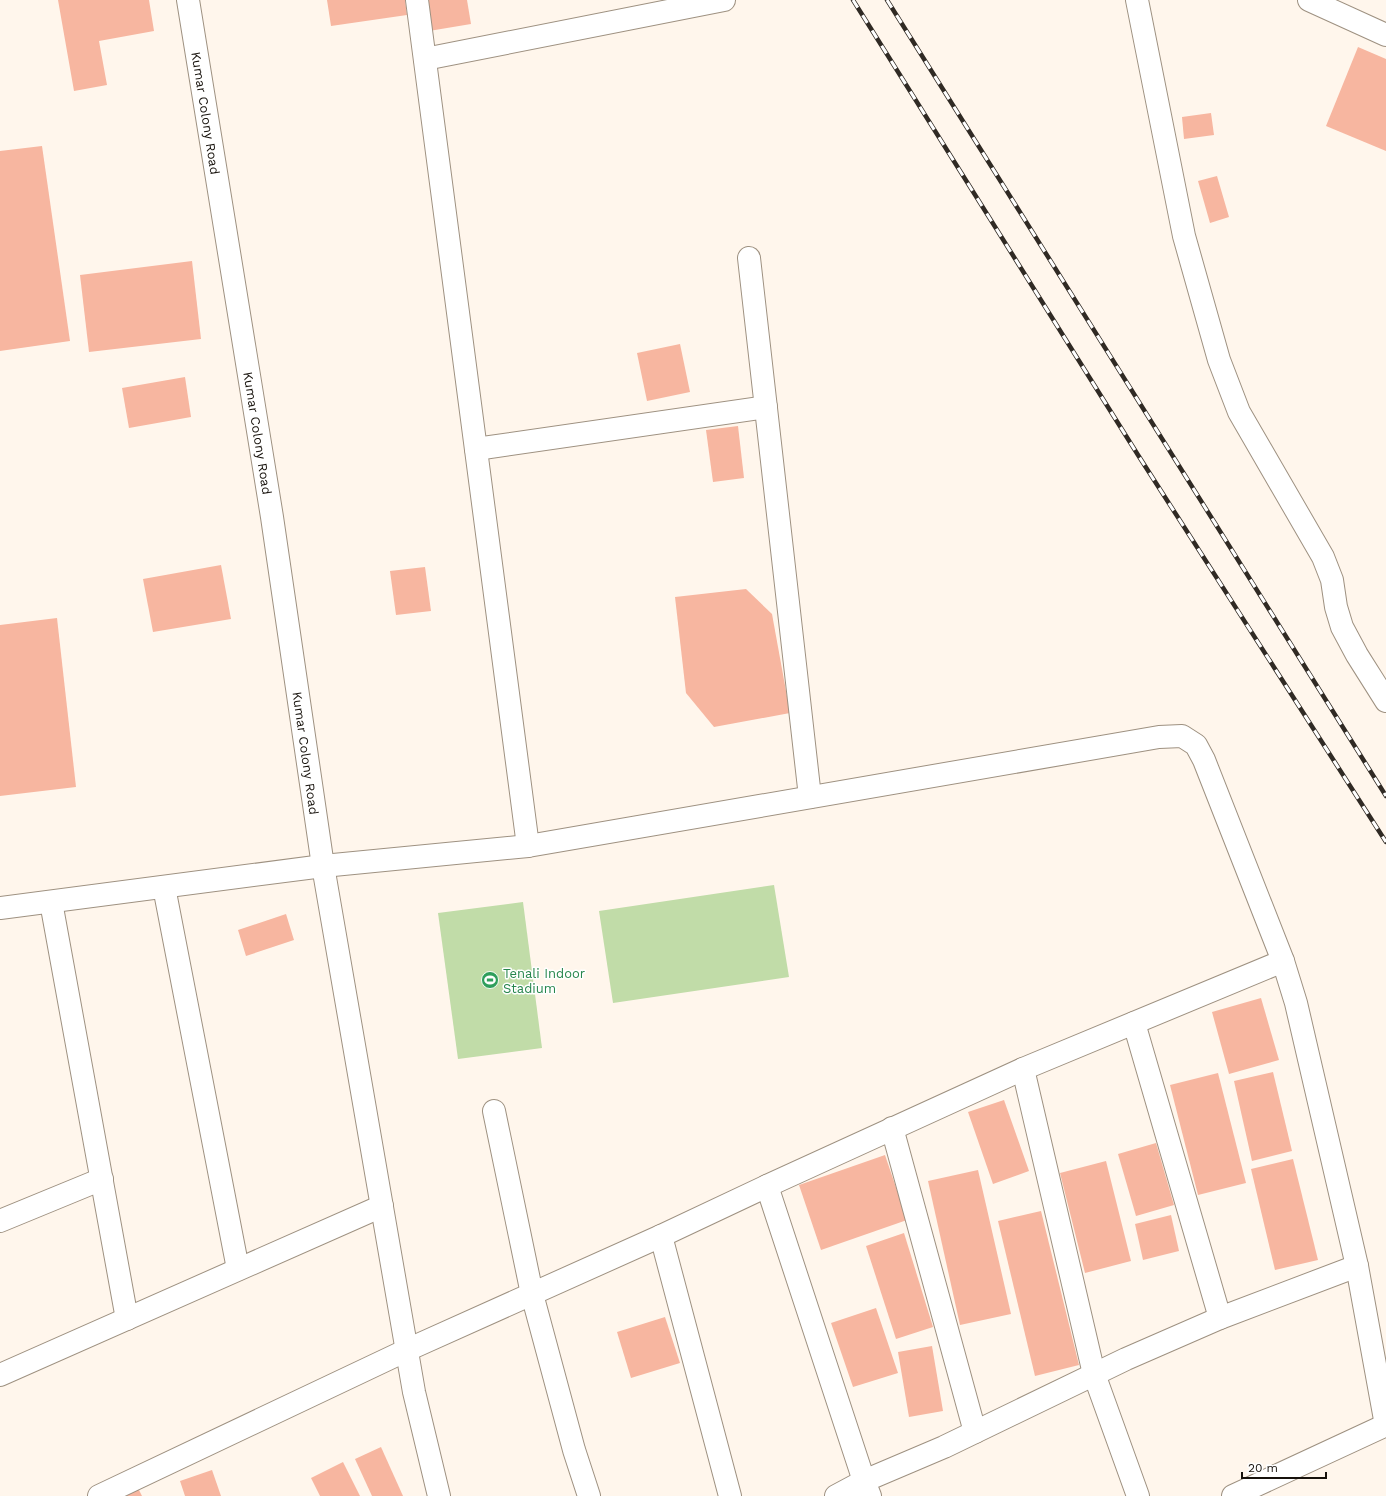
<svg xmlns="http://www.w3.org/2000/svg" width="1386" height="1496" font-family="'Work Sans',sans-serif">
<style>
.green{fill:#c1dca8}
.building{fill:#f7b6a0}
.lines{fill:none;stroke-linecap:round;stroke-linejoin:round}
.minor-casing{stroke:#9e9181;stroke-width:24}
.minor{stroke:#fff;stroke-width:22}
.rail-casing{stroke:#302a24;stroke-width:4.5}
.rail{stroke:#fff;stroke-width:3;stroke-dasharray:9;stroke-linecap:butt}
.labels{text-anchor:middle;stroke-width:3;stroke-linejoin:round;paint-order:stroke}
.street-label{font-size:13px;fill:#16110b;stroke:#fff}
.leisure-label{font-size:13px;fill:#27864d;stroke:#fff;text-anchor:start}
</style>
<rect width="100%" height="100%" fill="#fff6ec"/>
<g class="green">
<path d="M 774,885 L 789,977 L 613,1003 L 599,911 Z"/>
<path d="M 523,902 L 542,1048 L 458,1059 L 438,913 Z"/>
</g>
<g class="building">
<path d="M 58,0 L 149,0 L 154,31 L 99,41 L 107,85 L 74,91 Z"/>
<path d="M 327,0 L 405,0 L 407,15 L 331,26 Z"/>
<path d="M 423,0 L 467,0 L 471,24 L 429,31 Z"/>
<path d="M 1358,47 L 1386,59 L 1386,151 L 1326,126 Z"/>
<path d="M 1211,113 L 1214,135 L 1184,139 L 1182,117 Z"/>
<path d="M 42,146 L 70,341 L 0,351 L 0,151 Z"/>
<path d="M 1217,176 L 1229,217 L 1210,223 L 1198,181 Z"/>
<path d="M 192,261 L 201,339 L 89,352 L 80,275 Z"/>
<path d="M 680,344 L 690,392 L 647,401 L 637,353 Z"/>
<path d="M 185,377 L 191,417 L 129,428 L 122,388 Z"/>
<path d="M 738,426 L 744,478 L 713,482 L 706,430 Z"/>
<path d="M 221,565 L 231,619 L 153,632 L 143,579 Z"/>
<path d="M 425,567 L 431,611 L 396,615 L 390,571 Z"/>
<path d="M 746,589 L 772,614 L 790,713 L 714,727 L 686,693 L 675,597 Z"/>
<path d="M 57,618 L 76,787 L 0,796 L 0,625 Z"/>
<path d="M 286,914 L 294,940 L 246,956 L 238,930 Z"/>
<path d="M 1261,998 L 1279,1060 L 1229,1074 L 1212,1012 Z"/>
<path d="M 1273,1072 L 1292,1151 L 1252,1161 L 1234,1081 Z"/>
<path d="M 1218,1073 L 1246,1183 L 1198,1195 L 1170,1085 Z"/>
<path d="M 1004,1100 L 1029,1171 L 993,1184 L 968,1112 Z"/>
<path d="M 1156,1143 L 1174,1205 L 1136,1216 L 1118,1154 Z"/>
<path d="M 885,1155 L 907,1220 L 821,1250 L 799,1185 Z"/>
<path d="M 1293,1159 L 1318,1260 L 1275,1270 L 1251,1169 Z"/>
<path d="M 1106,1161 L 1131,1261 L 1085,1273 L 1060,1173 Z"/>
<path d="M 978,1170 L 1011,1314 L 960,1325 L 928,1181 Z"/>
<path d="M 1041,1211 L 1079,1365 L 1035,1376 L 998,1221 Z"/>
<path d="M 1171,1215 L 1179,1251 L 1143,1260 L 1135,1224 Z"/>
<path d="M 904,1233 L 933,1327 L 896,1339 L 866,1246 Z"/>
<path d="M 876,1308 L 898,1373 L 853,1387 L 831,1323 Z"/>
<path d="M 665,1317 L 680,1363 L 631,1378 L 617,1332 Z"/>
<path d="M 932,1346 L 943,1411 L 909,1417 L 898,1352 Z"/>
<path d="M 381,1447 L 403,1496 L 372,1496 L 355,1459 Z"/>
<path d="M 343,1462 L 360,1496 L 320,1496 L 311,1478 Z"/>
<path d="M 212,1470 L 221,1496 L 185,1496 L 180,1481 Z"/>
<path d="M 138,1488 L 142,1496 L 122,1496 Z"/>
</g>
<g class="lines">
<g class="minor-casing">
<g id="minor">
<path d="M 188,0 L 272,517 L 323,866 L 414,1392 L 439,1496"/>
<path d="M 417,0 L 528,846"/>
<path d="M 1137,0 L 1184,236 L 1219,360 L 1239,412 L 1323,557 L 1332,580 L 1336,607 L 1342,627 L 1357,655 L 1386,701"/>
<path d="M 1309,0 L 1386,35"/>
<path d="M 425,59 L 724,0"/>
<path d="M 749,258 L 810,797"/>
<path d="M 476,449 L 766,407"/>
<path d="M 164,887 L 238,1269"/>
<path d="M 51,902 L 127,1319"/>
<path d="M 0,908 L 323,866 L 528,846 L 1159,737 L 1182,736 L 1196,745 L 1204,760 L 1283,961 L 1296,1003 L 1357,1266 L 1386,1425"/>
<path d="M 1134,1023 L 1220,1318"/>
<path d="M 1023,1069 L 1094,1374 L 1138,1496"/>
<path d="M 494,1111 L 532,1294 L 574,1450 L 589,1496"/>
<path d="M 892,1128 L 975,1432"/>
<path d="M 767,1186 L 864,1481 L 870,1496"/>
<path d="M 0,1221 L 102,1179"/>
<path d="M 661,1236 L 730,1496"/>
<path d="M 0,1375 L 382,1206"/>
<path d="M 99,1496 L 407,1350 L 661,1236 L 767,1186 L 1023,1069 L 1283,961"/>
<path d="M 836,1496 L 864,1481 L 944,1447 L 1126,1359 L 1220,1318 L 1357,1266"/>
<path d="M 1233,1496 L 1386,1425"/>
</g>
</g>
<use href="#minor" class="minor"/>
<g class="rail-casing">
<g id="rail">
<path d="M 853,0 L 1138,455 L 1386,842"/>
<path d="M 887,0 L 1386,796"/>
</g>
</g>
<use href="#rail" class="rail"/>
</g>
<defs>
<g id="stadium-disc" transform="scale(0.9)"><circle r="9.5" fill="#2e9e5b" stroke="#fff"/><path d="M0-5a6.5 5 0 1 0 0 10a6.5 5 0 1 0 0-10ZM-3.5-1.8h7v3.6h-7Z" fill="#fff"/></g>
</defs>
<g fill-rule="evenodd">
<use href="#stadium-disc" x="490" y="980"/>
</g>
<g class="labels">
<g class="street-label">
<text transform="translate(206 113) rotate(81)" y="5">Kumar Colony Road</text>
<text transform="translate(258 433) rotate(81)" y="5">Kumar Colony Road</text>
<text transform="translate(306 753) rotate(82)" y="5">Kumar Colony Road</text>
</g>
<g class="leisure-label">
<text x="503" y="978">Tenali Indoor<tspan x="503" dy="15">Stadium</tspan></text>
</g>
</g>
<path d="M1242 1472v6h84v-6" fill="none" stroke="#16110b" stroke-width="2"/>
<text x="1248" y="1472" font-size="12" fill="#16110b" stroke="#ffffff" stroke-width="3" paint-order="stroke">20 m</text>
</svg>
